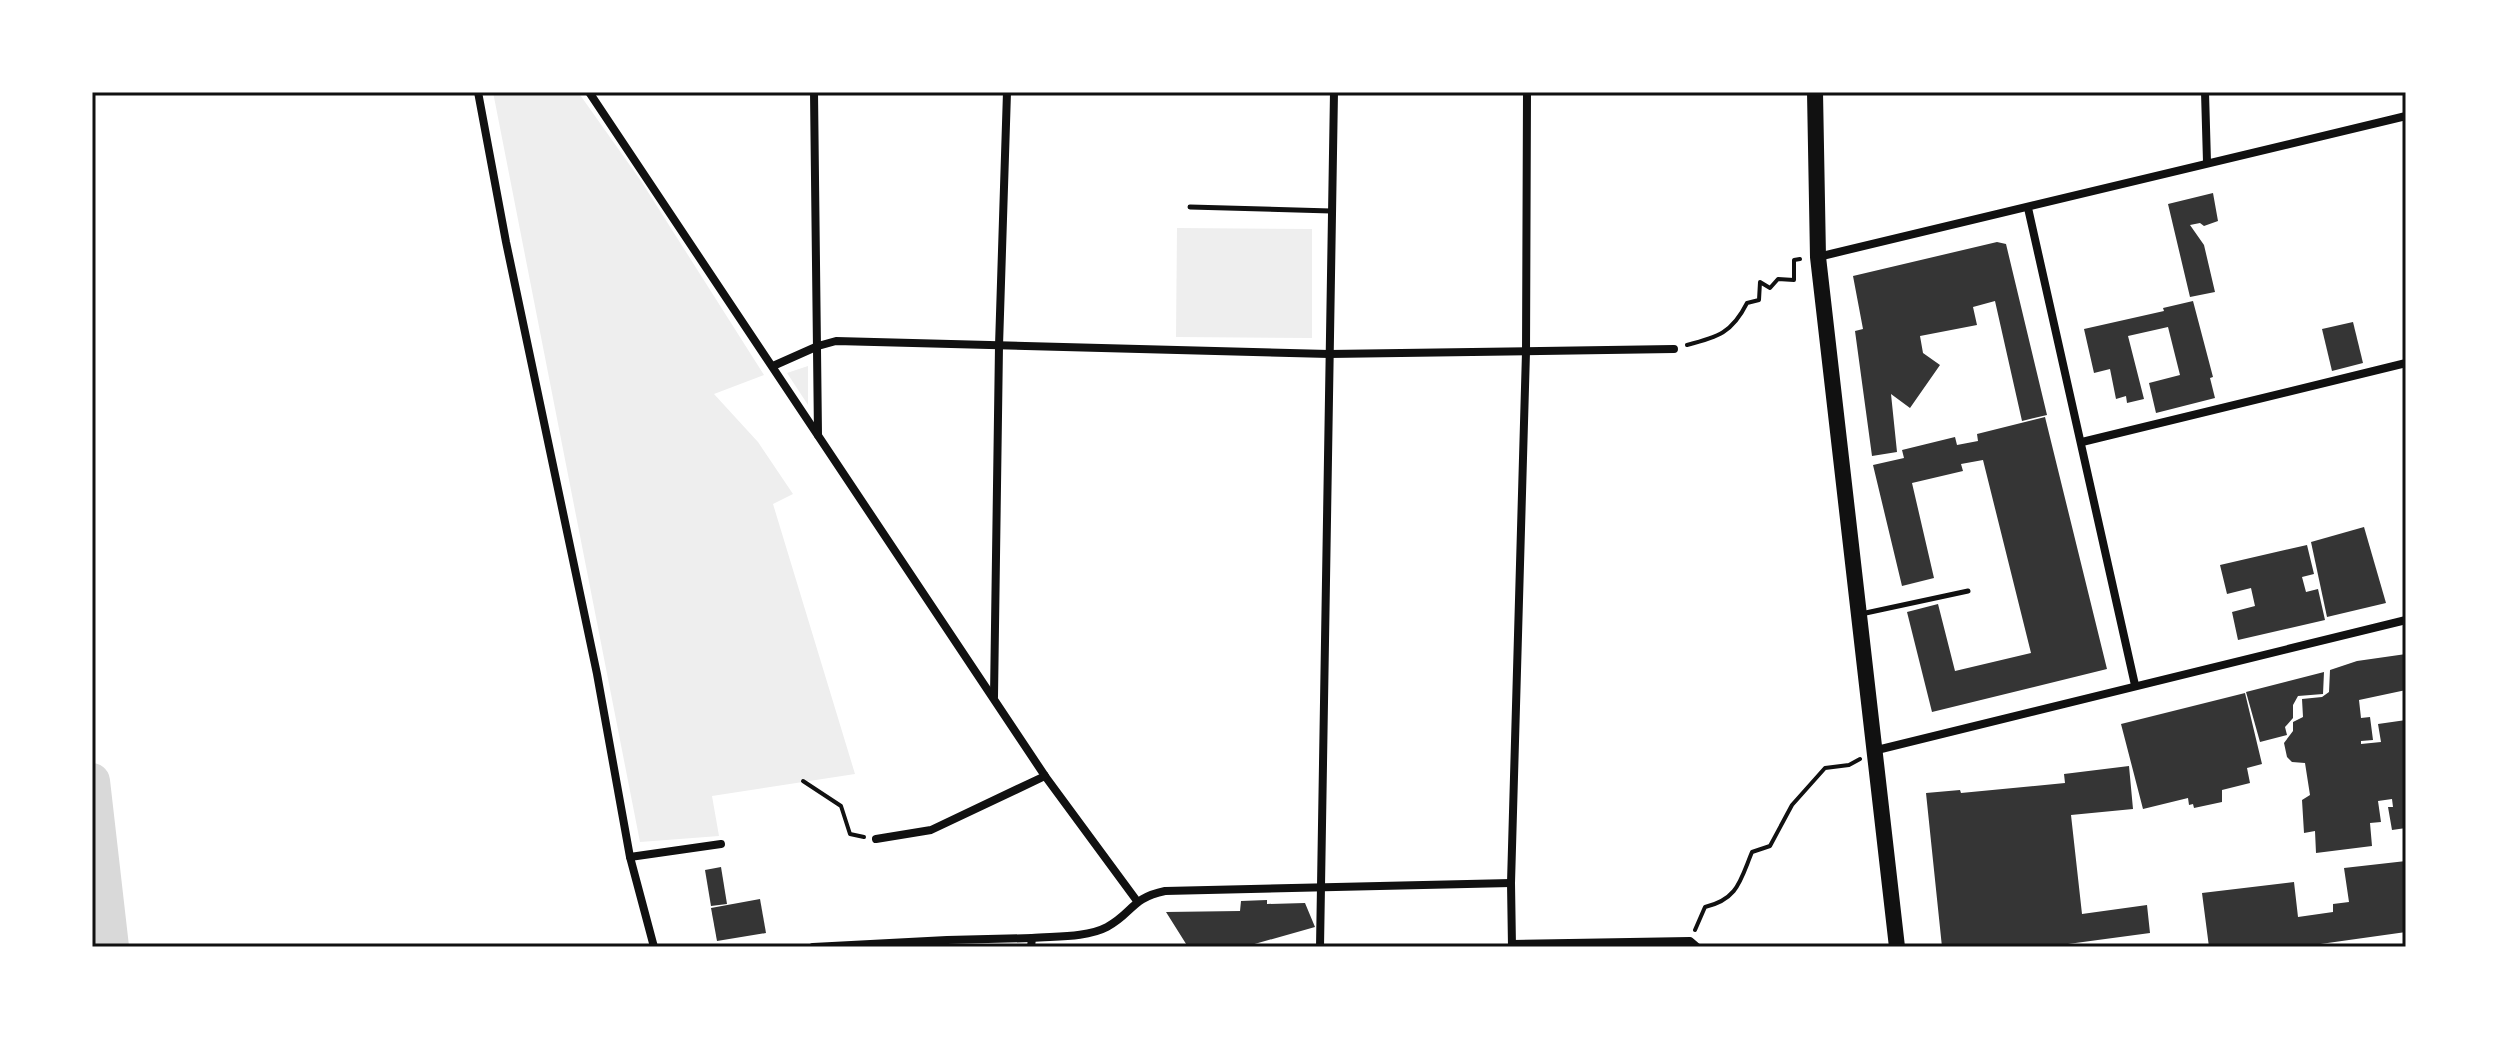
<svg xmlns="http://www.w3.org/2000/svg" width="2498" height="1039" font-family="'Sofia Sans Condensed',sans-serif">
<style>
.green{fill:#eee}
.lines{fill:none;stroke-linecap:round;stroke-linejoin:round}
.river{stroke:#d9d9d9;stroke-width:36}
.building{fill:#353535}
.path{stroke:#111;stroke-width:4}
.service{stroke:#111;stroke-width:5}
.minor{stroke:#111;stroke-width:8}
.primary{stroke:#111;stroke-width:16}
.neatline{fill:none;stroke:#111;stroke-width:3}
</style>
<rect width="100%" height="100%" fill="#fff"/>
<g class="green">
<path d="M 493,92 L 578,92 L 641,181 L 764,375 L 714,394 L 758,442 L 793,494 L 773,504 L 855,774 L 712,796 L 719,836 L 640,842 Z"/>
<path d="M 1177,228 L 1312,229 L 1312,338 L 1176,337 Z"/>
<path d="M 808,366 L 808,405 L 787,373 Z"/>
</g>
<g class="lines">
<path class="river" d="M 92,781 L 111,947"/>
</g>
<g class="building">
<path d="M 2213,193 L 2218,221 L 2204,226 L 2200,223 L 2190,225 L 2204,245 L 2215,292 L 2190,297 L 2168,204 Z"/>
<path d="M 1997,242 L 2006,244 L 2047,415 L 2022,421 L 1995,301 L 1973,307 L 1977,325 L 1920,336 L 1923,353 L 1940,365 L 1910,408 L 1891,394 L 1897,452 L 1872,456 L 1855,331 L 1863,329 L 1853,276 Z"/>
<path d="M 2193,301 L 2213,377 L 2210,378 L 2215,398 L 2156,413 L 2149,383 L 2180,375 L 2168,327 L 2128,336 L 2144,399 L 2127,403 L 2126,396 L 2116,399 L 2110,369 L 2094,373 L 2084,329 L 2164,311 L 2163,308 Z"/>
<path d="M 2353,322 L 2363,363 L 2332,371 L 2322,329 Z"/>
<path d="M 2045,417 L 2107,669 L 1932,712 L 1907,612 L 1938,604 L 1955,671 L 2031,653 L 1983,460 L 1961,464 L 1963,471 L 1912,483 L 1934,578 L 1902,586 L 1873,465 L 1904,458 L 1902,450 L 1955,437 L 1957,445 L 1978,441 L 1977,434 Z"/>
<path d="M 2364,527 L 2386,603 L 2327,617 L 2311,542 Z"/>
<path d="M 2307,545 L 2314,574 L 2302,577 L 2306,592 L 2318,589 L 2325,620 L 2238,640 L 2232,612 L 2255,606 L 2251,588 L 2227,594 L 2220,565 Z"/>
<path d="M 2406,654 L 2406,690 L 2359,700 L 2361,718 L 2370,717 L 2373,740 L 2361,741 L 2361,744 L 2381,742 L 2378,724 L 2406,720 L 2406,828 L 2392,830 L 2388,807 L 2393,807 L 2392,799 L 2378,801 L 2381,822 L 2370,823 L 2372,846 L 2316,853 L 2315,831 L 2304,833 L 2302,800 L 2310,795 L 2305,763 L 2292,762 L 2287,757 L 2284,743 L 2293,731 L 2293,722 L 2303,717 L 2302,699 L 2322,697 L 2329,692 L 2330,670 L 2357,661 Z"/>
<path d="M 2324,672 L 2323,694 L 2298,696 L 2293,705 L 2293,718 L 2285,727 L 2287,735 L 2260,742 L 2246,692 Z"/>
<path d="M 2245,693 L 2262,764 L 2247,768 L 2250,783 L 2222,790 L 2222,802 L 2194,808 L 2193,804 L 2189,805 L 2188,798 L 2143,809 L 2121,724 Z"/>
<path d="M 2129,766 L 2133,809 L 2071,815 L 2082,914 L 2147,905 L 2150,933 L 2068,944 L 2068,947 L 1942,947 L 1926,793 L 1960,790 L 1961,793 L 2065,783 L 2064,774 Z"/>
<path d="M 2406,861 L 2406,932 L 2299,947 L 2209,947 L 2202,893 L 2294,882 L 2298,917 L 2333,912 L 2333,904 L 2349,902 L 2344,868 Z"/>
<path d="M 721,867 L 727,904 L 711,906 L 705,870 Z"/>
<path d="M 760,899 L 766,933 L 717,941 L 711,908 Z"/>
<path d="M 1267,900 L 1267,904 L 1305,903 L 1315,927 L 1244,947 L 1188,947 L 1166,912 L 1240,911 L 1241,901 Z"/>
</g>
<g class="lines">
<g class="path">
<path d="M 1687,345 C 1718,337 1732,333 1747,303 L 1759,300 L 1760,282 L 1770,288 L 1778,279 L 1794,280 L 1794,260 L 1800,259"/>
<path d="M 803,781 L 841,806 L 850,834 L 864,837"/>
<path d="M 1695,930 L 1705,907 C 1738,899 1740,881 1752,852 L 1770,846 L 1792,805 L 1825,768 L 1849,765 L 1860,759"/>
</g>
<g class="service">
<path d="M 1190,207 L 1331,211"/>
<path d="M 1861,614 L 1968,591"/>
</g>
<g class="minor">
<path d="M 478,92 L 506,242 L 597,674 L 630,857 L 654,947"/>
<path d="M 589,92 L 1045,776 L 1137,901"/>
<path d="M 814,92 L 818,435"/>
<path d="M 2205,92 L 2207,162"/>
<path d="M 2028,208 L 2135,685"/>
<path d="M 1818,257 L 2406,116"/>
<path d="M 773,366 L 818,346 L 836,341 L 1329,354 L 1674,349"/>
<path d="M 2082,442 L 2406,363"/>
<path d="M 994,697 L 999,346 L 1007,92"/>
<path d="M 1877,750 L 2406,620"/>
<path d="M 876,839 L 931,830 L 1045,776"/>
<path d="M 630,857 L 721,844"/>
<path d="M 1512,944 L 1690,941 L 1697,947"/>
<path d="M 813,947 L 947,940 L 1032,938"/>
<path d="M 1031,947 L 1032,938 C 1055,936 1086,938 1107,927 C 1133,913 1131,898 1165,891 L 1511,883"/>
<path d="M 1320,947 L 1334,92"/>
<path d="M 1512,947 L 1511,883 L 1526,352 L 1527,92"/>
</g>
<path class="primary" d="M 1815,92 L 1818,257 L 1897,947"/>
</g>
<rect width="2498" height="1039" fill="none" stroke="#ffffff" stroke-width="188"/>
<rect x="94" y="94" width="2310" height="851" class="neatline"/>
</svg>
